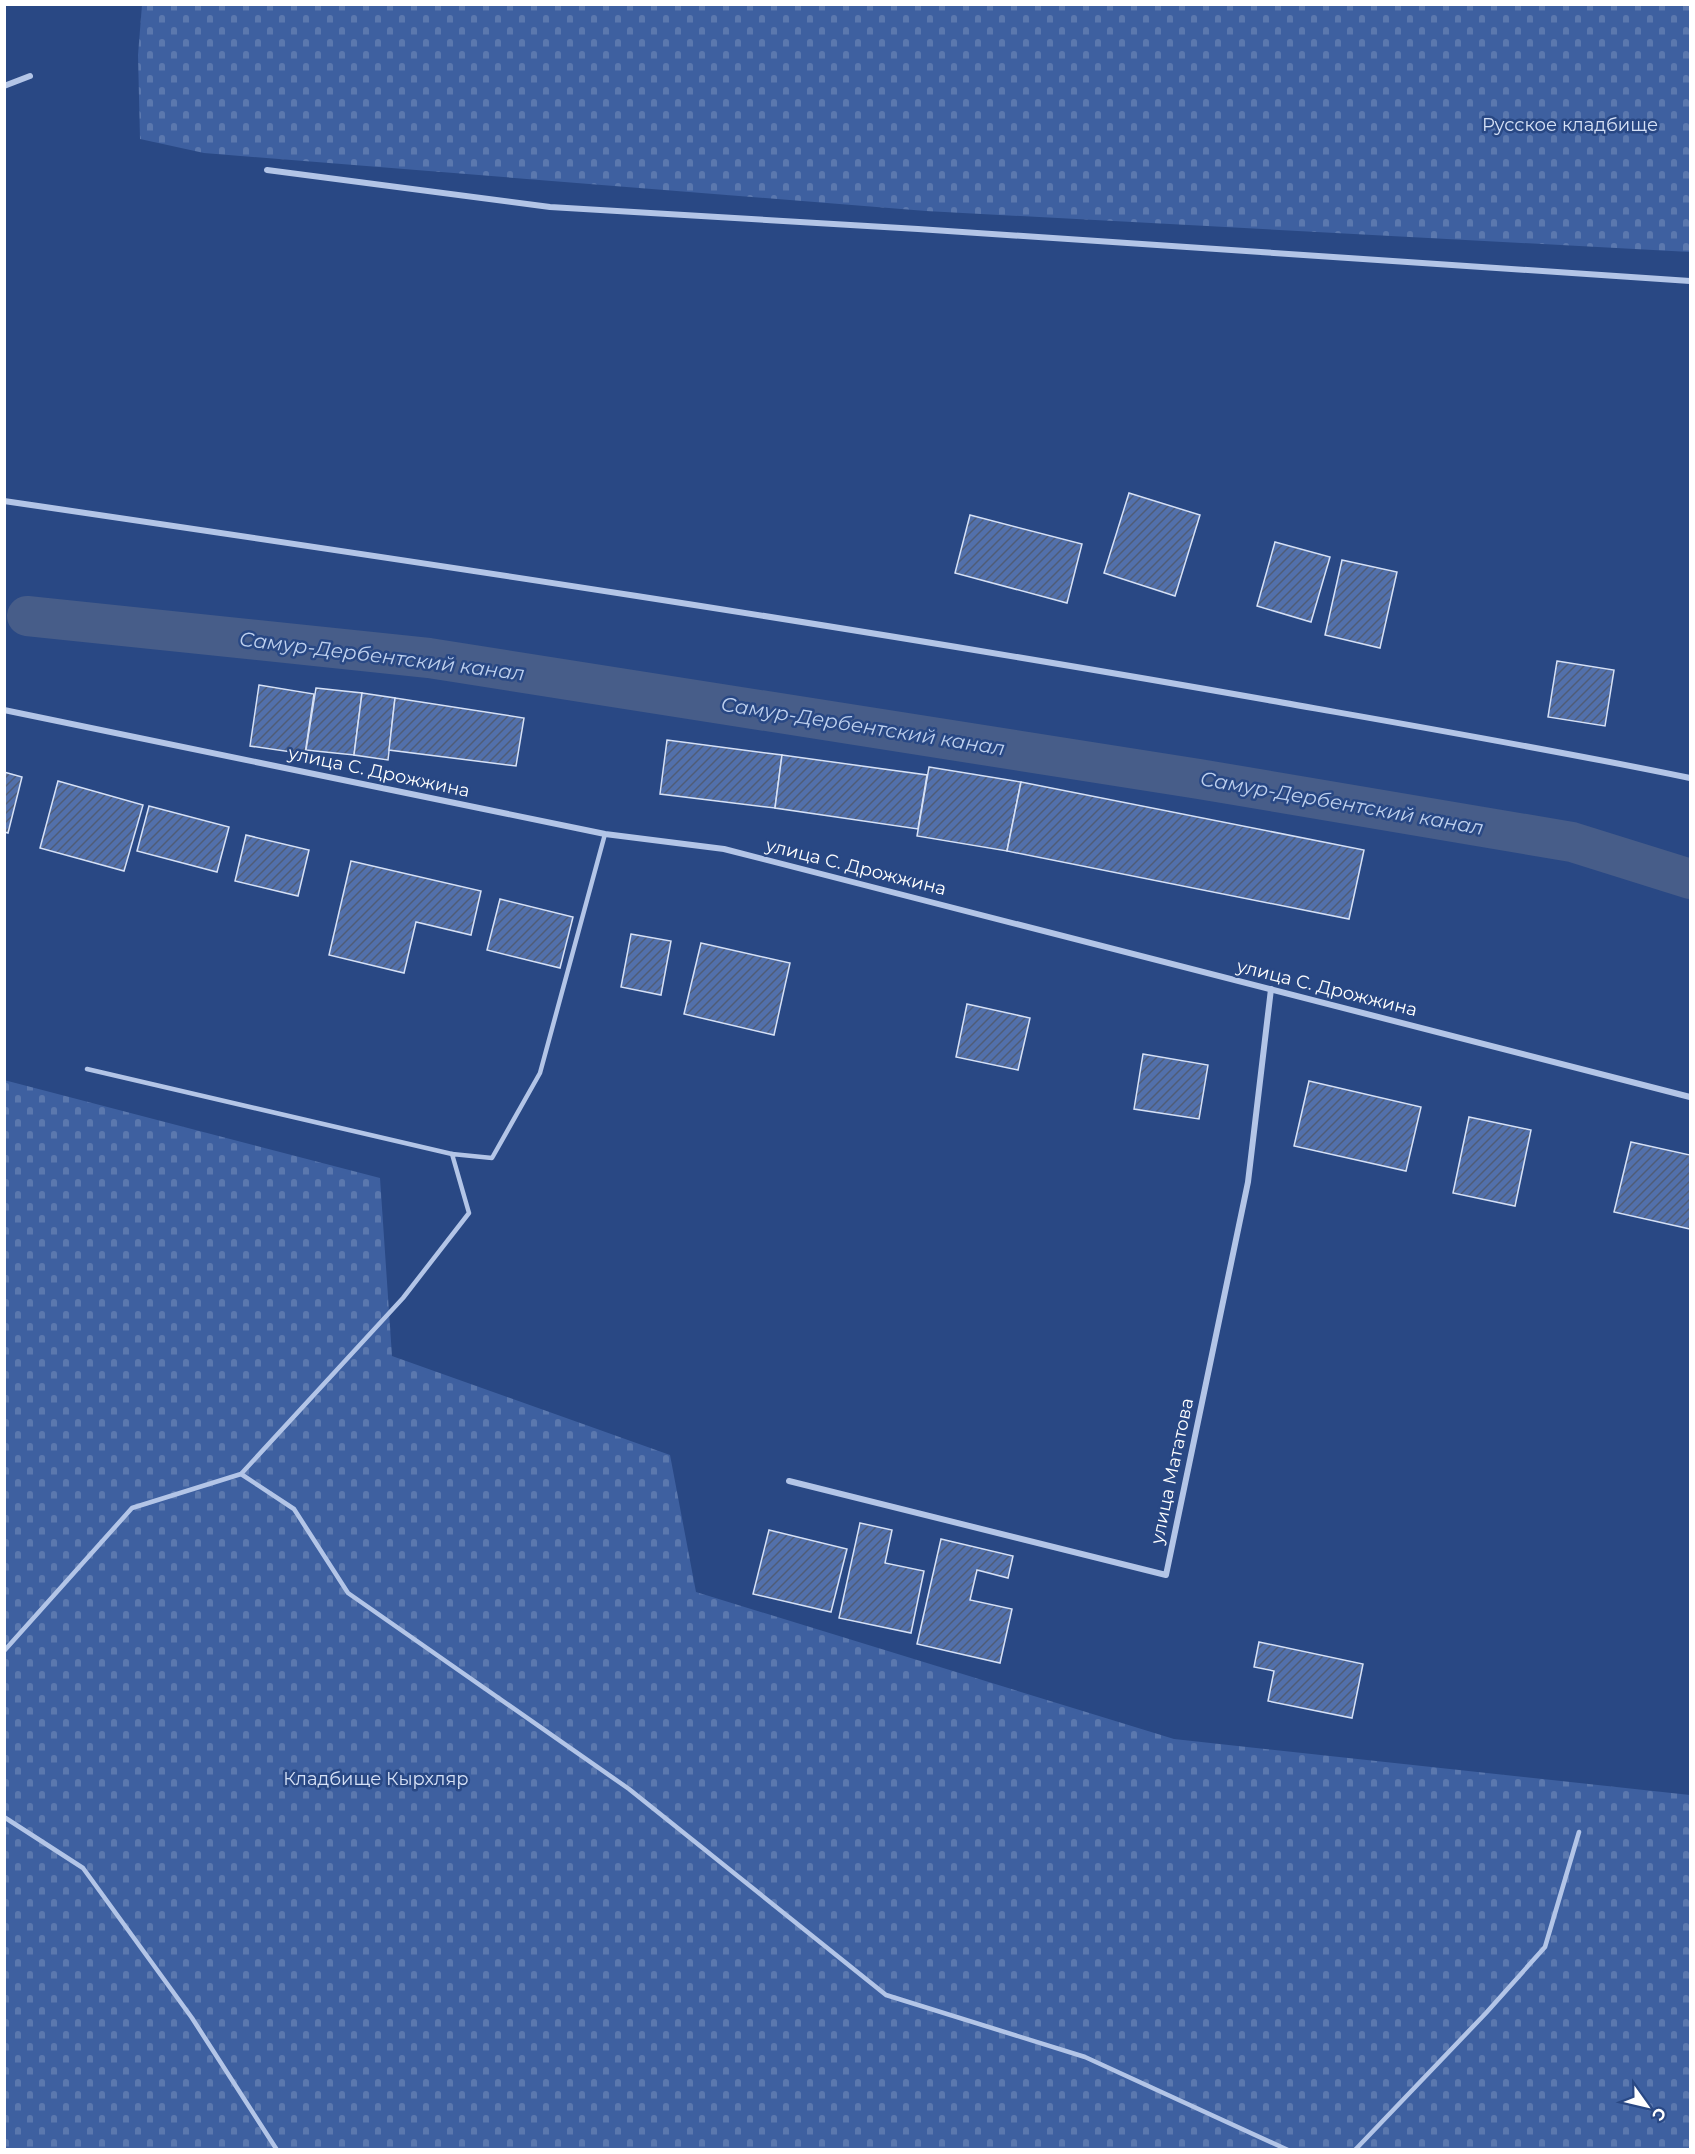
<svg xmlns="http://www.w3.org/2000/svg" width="1695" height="2154" font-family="Montserrat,sans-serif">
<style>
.cemetery{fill:url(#cemetery-stones)}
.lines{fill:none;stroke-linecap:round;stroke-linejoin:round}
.canal{stroke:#475d89;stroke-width:40}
.building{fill:url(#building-hatch);stroke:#d6e1f6;stroke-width:1.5}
.lane{stroke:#b3c5e7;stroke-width:4.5}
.street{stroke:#b3c5e7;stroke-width:6}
.labels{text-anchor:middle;stroke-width:5;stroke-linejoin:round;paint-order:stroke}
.park-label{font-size:18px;fill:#d6e1f6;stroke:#294884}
.street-label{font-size:18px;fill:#fff;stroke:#294884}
.water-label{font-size:20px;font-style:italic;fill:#bed0ee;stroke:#294884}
</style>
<defs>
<pattern id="cemetery-stones" width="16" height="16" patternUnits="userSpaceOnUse" patternTransform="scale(1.5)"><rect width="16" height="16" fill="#3e60a0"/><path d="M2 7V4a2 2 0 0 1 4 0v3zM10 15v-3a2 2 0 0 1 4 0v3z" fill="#5b78ae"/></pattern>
<pattern id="building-hatch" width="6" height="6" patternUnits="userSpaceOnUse" patternTransform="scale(1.5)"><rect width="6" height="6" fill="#5270ab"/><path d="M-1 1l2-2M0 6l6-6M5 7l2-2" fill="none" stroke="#4f5c77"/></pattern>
</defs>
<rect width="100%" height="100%" fill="#294884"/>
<g class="cemetery">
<path d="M 142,5 L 1690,5 L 1690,252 L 926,211 L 204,153 L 140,139 L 138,55 Z"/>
<path d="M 4,1080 L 380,1178 L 392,1356 L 670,1455 L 696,1592 L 1174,1739 L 1690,1795 L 1690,2149 L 5,2149 Z"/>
</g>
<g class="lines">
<path class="canal" d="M 27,616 L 429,658 L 1199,779 L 1572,842 L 1690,879"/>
</g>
<g class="building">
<path d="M 1129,493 L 1200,515 L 1175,596 L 1104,573 Z"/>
<path d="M 970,515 L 1082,544 L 1067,603 L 955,573 Z"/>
<path d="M 1275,542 L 1330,557 L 1311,622 L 1257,606 Z"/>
<path d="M 1342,560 L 1397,572 L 1380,648 L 1325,635 Z"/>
<path d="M 1557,661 L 1614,670 L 1605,726 L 1548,717 Z"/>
<path d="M 259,685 L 314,694 L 305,754 L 250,746 Z"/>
<path d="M 316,688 L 362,693 L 354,755 L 306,750 Z"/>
<path d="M 362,693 L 395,698 L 388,760 L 354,755 Z"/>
<path d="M 395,698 L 524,718 L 516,766 L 389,750 Z"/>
<path d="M 667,740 L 782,755 L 775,808 L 660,794 Z"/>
<path d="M 782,755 L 927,775 L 918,829 L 775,808 Z"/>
<path d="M 929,767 L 1021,782 L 1007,851 L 917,836 Z"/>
<path d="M 4,772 L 22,777 L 8,833 L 4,832 Z"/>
<path d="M 58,781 L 143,805 L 124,871 L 40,848 Z"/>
<path d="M 1021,782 L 1364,850 L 1349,919 L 1007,851 Z"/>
<path d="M 149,806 L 229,827 L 217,872 L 137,851 Z"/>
<path d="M 246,835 L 309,850 L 298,896 L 235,881 Z"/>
<path d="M 351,861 L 481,891 L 471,935 L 416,922 L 404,973 L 329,955 Z"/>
<path d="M 500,899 L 573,917 L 560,968 L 487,950 Z"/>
<path d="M 631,934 L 671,941 L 661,995 L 621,987 Z"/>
<path d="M 701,943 L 790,963 L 774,1035 L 684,1014 Z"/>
<path d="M 967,1004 L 1030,1018 L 1018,1070 L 956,1057 Z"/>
<path d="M 1143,1054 L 1208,1065 L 1199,1119 L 1134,1109 Z"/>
<path d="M 1309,1081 L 1421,1107 L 1406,1171 L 1294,1146 Z"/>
<path d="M 1469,1117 L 1531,1130 L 1515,1206 L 1453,1193 Z"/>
<path d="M 1631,1142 L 1690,1155 L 1690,1229 L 1614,1212 Z"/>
<path d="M 860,1523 L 892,1530 L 885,1563 L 924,1571 L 911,1633 L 839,1618 Z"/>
<path d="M 769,1530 L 847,1549 L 831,1612 L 753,1594 Z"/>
<path d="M 941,1539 L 1013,1556 L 1008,1578 L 977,1570 L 970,1600 L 1012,1609 L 1000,1663 L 917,1644 Z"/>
<path d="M 1259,1642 L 1363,1664 L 1352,1718 L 1268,1701 L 1274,1671 L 1254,1667 Z"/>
</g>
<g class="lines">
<g class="lane">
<path d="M 87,1069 L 452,1154"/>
<path d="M 241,1474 L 294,1509 L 348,1593 L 629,1789 L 886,1995 L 1085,2057 L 1288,2150"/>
<path d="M 4,1651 L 132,1508 L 241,1474 L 403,1298 L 469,1213 L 452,1154 L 492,1158 L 540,1073 L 605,834"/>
<path d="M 4,1817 L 83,1868 L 192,2018 L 277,2150"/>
<path d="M 1355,2150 L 1486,2013 L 1545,1947 L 1579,1832"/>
</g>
<g class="street">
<path d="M 4,86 L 30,76"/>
<path d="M 267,170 L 550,207 L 918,229 L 1690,281"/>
<path d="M 4,501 C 426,563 848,626 1268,700 C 1409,725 1550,749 1690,778"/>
<path d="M 4,710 L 605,834 L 724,849 L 1690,1097"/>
<path d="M 789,1481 L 1166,1575 L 1248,1182 L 1271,989"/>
</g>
</g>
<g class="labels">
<g class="park-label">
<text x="1570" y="131">Русское кладбище</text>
<text x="376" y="1785">Кладбище Кырхляр</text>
</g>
<g class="street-label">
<text transform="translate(379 772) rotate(12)" y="6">улица С. Дрожжина</text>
<text transform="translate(856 867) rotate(14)" y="6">улица С. Дрожжина</text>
<text transform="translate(1327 988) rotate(14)" y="6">улица С. Дрожжина</text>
<text transform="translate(1172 1471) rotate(-78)" y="6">улица Мататова</text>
</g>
<g class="water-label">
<text transform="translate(382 656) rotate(7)" y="7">Самур-Дербентский канал</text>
<text transform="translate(863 726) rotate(9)" y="7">Самур-Дербентский канал</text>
<text transform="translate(1342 803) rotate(10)" y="7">Самур-Дербентский канал</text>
</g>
</g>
<rect width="1695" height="2154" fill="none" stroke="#ffffff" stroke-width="12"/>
<g transform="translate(1647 2106) rotate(124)" stroke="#294884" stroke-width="4.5" paint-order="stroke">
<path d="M0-4.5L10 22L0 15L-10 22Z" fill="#ffffff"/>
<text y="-9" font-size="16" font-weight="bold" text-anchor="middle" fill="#ffffff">С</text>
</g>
</svg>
